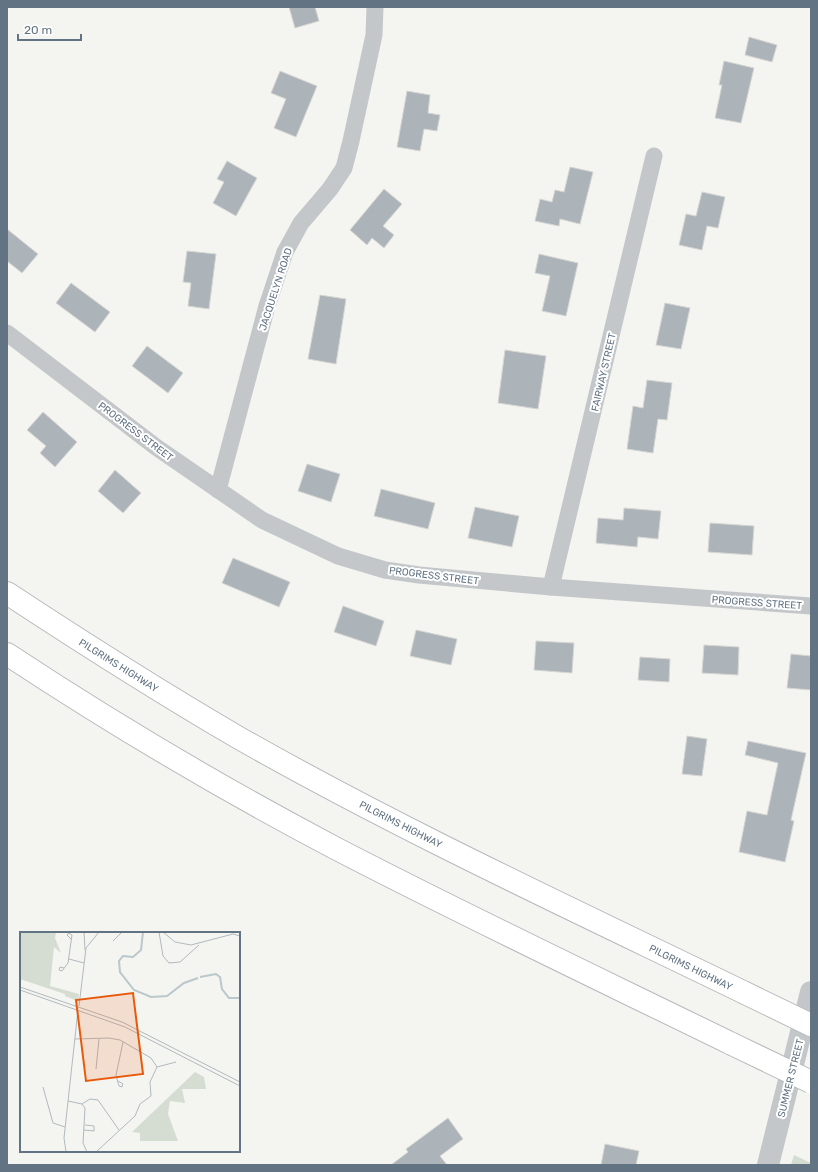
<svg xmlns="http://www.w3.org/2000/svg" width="818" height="1172" font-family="Rubik,sans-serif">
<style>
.green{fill:#d5dcd1}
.building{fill:#acb3b9;stroke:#d6d6d3}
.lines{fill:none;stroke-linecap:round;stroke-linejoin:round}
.motorway-casing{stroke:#b6b9bc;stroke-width:24}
.minor{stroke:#c4c7ca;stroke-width:17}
.tertiary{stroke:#c4c7ca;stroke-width:22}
.motorway{stroke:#fff;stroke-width:22}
.motorway-bridge-casing{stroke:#b6b9bc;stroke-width:24;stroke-linecap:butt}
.motorway-bridge{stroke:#fff;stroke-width:22}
.labels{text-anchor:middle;stroke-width:4;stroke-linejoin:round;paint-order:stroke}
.street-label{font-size:10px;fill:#627383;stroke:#fff}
.inset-river{fill:none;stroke:#bac7cb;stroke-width:2}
.inset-road{fill:none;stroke:#b1b9be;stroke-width:1}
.view{fill:#e8590c;fill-opacity:0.15;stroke:#e8590c;stroke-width:2}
.inset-edge{fill:none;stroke:#627383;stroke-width:2}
</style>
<rect width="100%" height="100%" fill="#f4f5f0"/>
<path class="green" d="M 794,1155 L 811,1163 L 811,1165 L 791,1165 Z"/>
<g class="building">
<path d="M 289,7 L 315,7 L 319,21 L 295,28 Z"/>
<path d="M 749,37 L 777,45 L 772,62 L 745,55 Z"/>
<path d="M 724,61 L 754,68 L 741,123 L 715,118 L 722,85 L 719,85 Z"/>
<path d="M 280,71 L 317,86 L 296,137 L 274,128 L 286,99 L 271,93 Z"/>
<path d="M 407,91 L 430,95 L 428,113 L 440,115 L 437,131 L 424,129 L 420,151 L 397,147 Z"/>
<path d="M 227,161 L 257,178 L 236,216 L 213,203 L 224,182 L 217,179 Z"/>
<path d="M 570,167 L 593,172 L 580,224 L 560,219 L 559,226 L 535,221 L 540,199 L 552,202 L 555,190 L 564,192 Z"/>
<path d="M 384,189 L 402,204 L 383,226 L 394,235 L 384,248 L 372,238 L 367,245 L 350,230 Z"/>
<path d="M 702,192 L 725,197 L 718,228 L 707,226 L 702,250 L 679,245 L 686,214 L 696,216 Z"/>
<path d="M 7,229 L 38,254 L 22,273 L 7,261 Z"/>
<path d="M 187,251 L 216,254 L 209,309 L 188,306 L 191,283 L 183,282 Z"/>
<path d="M 539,254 L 578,263 L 566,316 L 542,311 L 550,276 L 535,273 Z"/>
<path d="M 71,283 L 110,312 L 95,332 L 56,303 Z"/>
<path d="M 320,295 L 346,299 L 336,364 L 308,359 Z"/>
<path d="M 665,303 L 690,308 L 681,349 L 656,345 Z"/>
<path d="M 147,346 L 183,373 L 168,393 L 132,366 Z"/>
<path d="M 505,350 L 546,356 L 538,409 L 498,403 Z"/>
<path d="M 647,380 L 672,383 L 667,420 L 658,419 L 653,453 L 627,449 L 633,406 L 643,408 Z"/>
<path d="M 43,412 L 77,442 L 55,467 L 40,453 L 46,446 L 27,430 Z"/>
<path d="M 307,464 L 340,474 L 331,502 L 298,491 Z"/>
<path d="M 115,470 L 141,493 L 123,513 L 98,491 Z"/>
<path d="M 381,489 L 435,503 L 428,529 L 374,516 Z"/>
<path d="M 475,507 L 519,516 L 512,547 L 468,538 Z"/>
<path d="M 624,508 L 661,511 L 658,539 L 638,537 L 637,547 L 596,543 L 598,518 L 623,520 Z"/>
<path d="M 710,523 L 754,526 L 752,555 L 708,552 Z"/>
<path d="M 233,558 L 290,582 L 279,607 L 222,583 Z"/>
<path d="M 343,606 L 384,621 L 376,646 L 334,632 Z"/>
<path d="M 416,630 L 457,639 L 451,665 L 410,656 Z"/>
<path d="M 536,641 L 574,643 L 572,673 L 534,670 Z"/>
<path d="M 704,645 L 739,647 L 738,675 L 702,673 Z"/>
<path d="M 791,654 L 811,656 L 811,690 L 787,688 Z"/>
<path d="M 640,657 L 670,659 L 669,682 L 638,680 Z"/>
<path d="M 687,736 L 707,739 L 702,776 L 682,774 Z"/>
<path d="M 748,741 L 806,753 L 791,820 L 794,821 L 785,862 L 739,852 L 747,811 L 767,815 L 778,763 L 745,755 Z"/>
<path d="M 448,1118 L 463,1139 L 440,1156 L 447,1165 L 391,1165 L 408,1152 L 406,1149 Z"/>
<path d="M 605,1144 L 639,1151 L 636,1165 L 601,1165 Z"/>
</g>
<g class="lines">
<g class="motorway-casing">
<g id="motorway">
<path d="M 7,593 C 83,643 160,692 239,738 C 403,831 574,910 743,992"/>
<path d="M 7,654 C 113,724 223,789 335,848 C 466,916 599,979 732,1044"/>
</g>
</g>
<g class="minor">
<path d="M 7,333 L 156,447 L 262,520 L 338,556 L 385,570 L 419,575 L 551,587 L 811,606"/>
<path d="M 218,490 L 267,306 L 285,252 L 301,223 L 330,189 L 344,168 L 351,141 L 374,35 L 375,7"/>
<path d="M 551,587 L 654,156"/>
</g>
<path class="tertiary" d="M 768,1165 L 811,992"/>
<use href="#motorway" class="motorway"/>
<g class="motorway-bridge-casing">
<g id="motorway-bridge">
<path d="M 743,992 L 811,1025"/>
<path d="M 732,1044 L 811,1082"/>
</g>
</g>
<use href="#motorway-bridge" class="motorway-bridge"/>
</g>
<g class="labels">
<g class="street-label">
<text transform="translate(275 289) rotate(-72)" y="4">JACQUELYN ROAD</text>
<text transform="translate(603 372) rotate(-77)" y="4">FAIRWAY STREET</text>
<text transform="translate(136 431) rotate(37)" y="4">PROGRESS STREET</text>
<text transform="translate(434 575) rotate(7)" y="4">PROGRESS STREET</text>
<text transform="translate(757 602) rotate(4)" y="4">PROGRESS STREET</text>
<text transform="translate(119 665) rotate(32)" y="4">PILGRIMS HIGHWAY</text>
<text transform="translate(401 824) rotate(27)" y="4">PILGRIMS HIGHWAY</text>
<text transform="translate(691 967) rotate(26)" y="4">PILGRIMS HIGHWAY</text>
<text transform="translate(790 1078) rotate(-76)" y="4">SUMMER STREET</text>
</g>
</g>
<g transform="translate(20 932)">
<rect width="220" height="220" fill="#f4f5f0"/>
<path d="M 0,0 L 36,0 L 35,6 L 41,21 L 34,15 L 30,54 L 59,62 L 58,69 L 45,64 L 45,62 L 0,47 ZM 175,140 L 184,145 L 186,157 L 162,157 L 165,171 L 150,169 L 148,182 L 158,209 L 120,209 L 120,201 L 112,200 Z" fill="#d5dcd1"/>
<path class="inset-river" d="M 123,0 L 121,18 L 113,25 L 103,24 L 99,29 L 100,40 L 114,58 L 131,65 L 147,64 L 164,51 L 178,46M 180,45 L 196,42 L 200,45 L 202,57 L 209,66 L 220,66"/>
<path class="inset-road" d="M 64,0 L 65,18M 139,0 L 143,24 L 149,31 L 160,30 L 179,13M 143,0 L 155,10 L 171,13 L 213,2 L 220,4M 93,9 L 102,0M 49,27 L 64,31M 44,36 L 40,35 L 39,38 L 42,39 L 48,31 L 52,3 L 49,1 L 47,3 L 51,7M 0,55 L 102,90 L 220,150M 0,58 L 105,95 L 220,154M 59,74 L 66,16 L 79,0M 55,107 L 89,106 L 100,108 L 131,126 L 137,135M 137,135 L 156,130M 76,137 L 79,107M 98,149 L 103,152 L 102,155 L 99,154 L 97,147 L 96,143 L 103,110M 23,155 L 33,191 L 45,195M 48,169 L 62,172 L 65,176 L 63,211 L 67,220M 62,172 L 70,167 L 78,168 L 99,198M 64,198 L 74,199 L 74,194 L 65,193M 46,220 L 44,206 L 58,78M 76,220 L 115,184 L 120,172 L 131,164 L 130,150 L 137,135"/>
<path class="view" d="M 113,61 L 123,142 L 66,149 L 56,68 Z"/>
<rect width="220" height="220" class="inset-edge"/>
</g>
<rect width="818" height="1172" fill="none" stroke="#627383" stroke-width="16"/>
<path d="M18 34v6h63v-6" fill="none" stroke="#627383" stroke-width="2"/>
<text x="24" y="34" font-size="12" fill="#627383" stroke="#ffffff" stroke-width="3" paint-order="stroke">20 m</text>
</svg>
